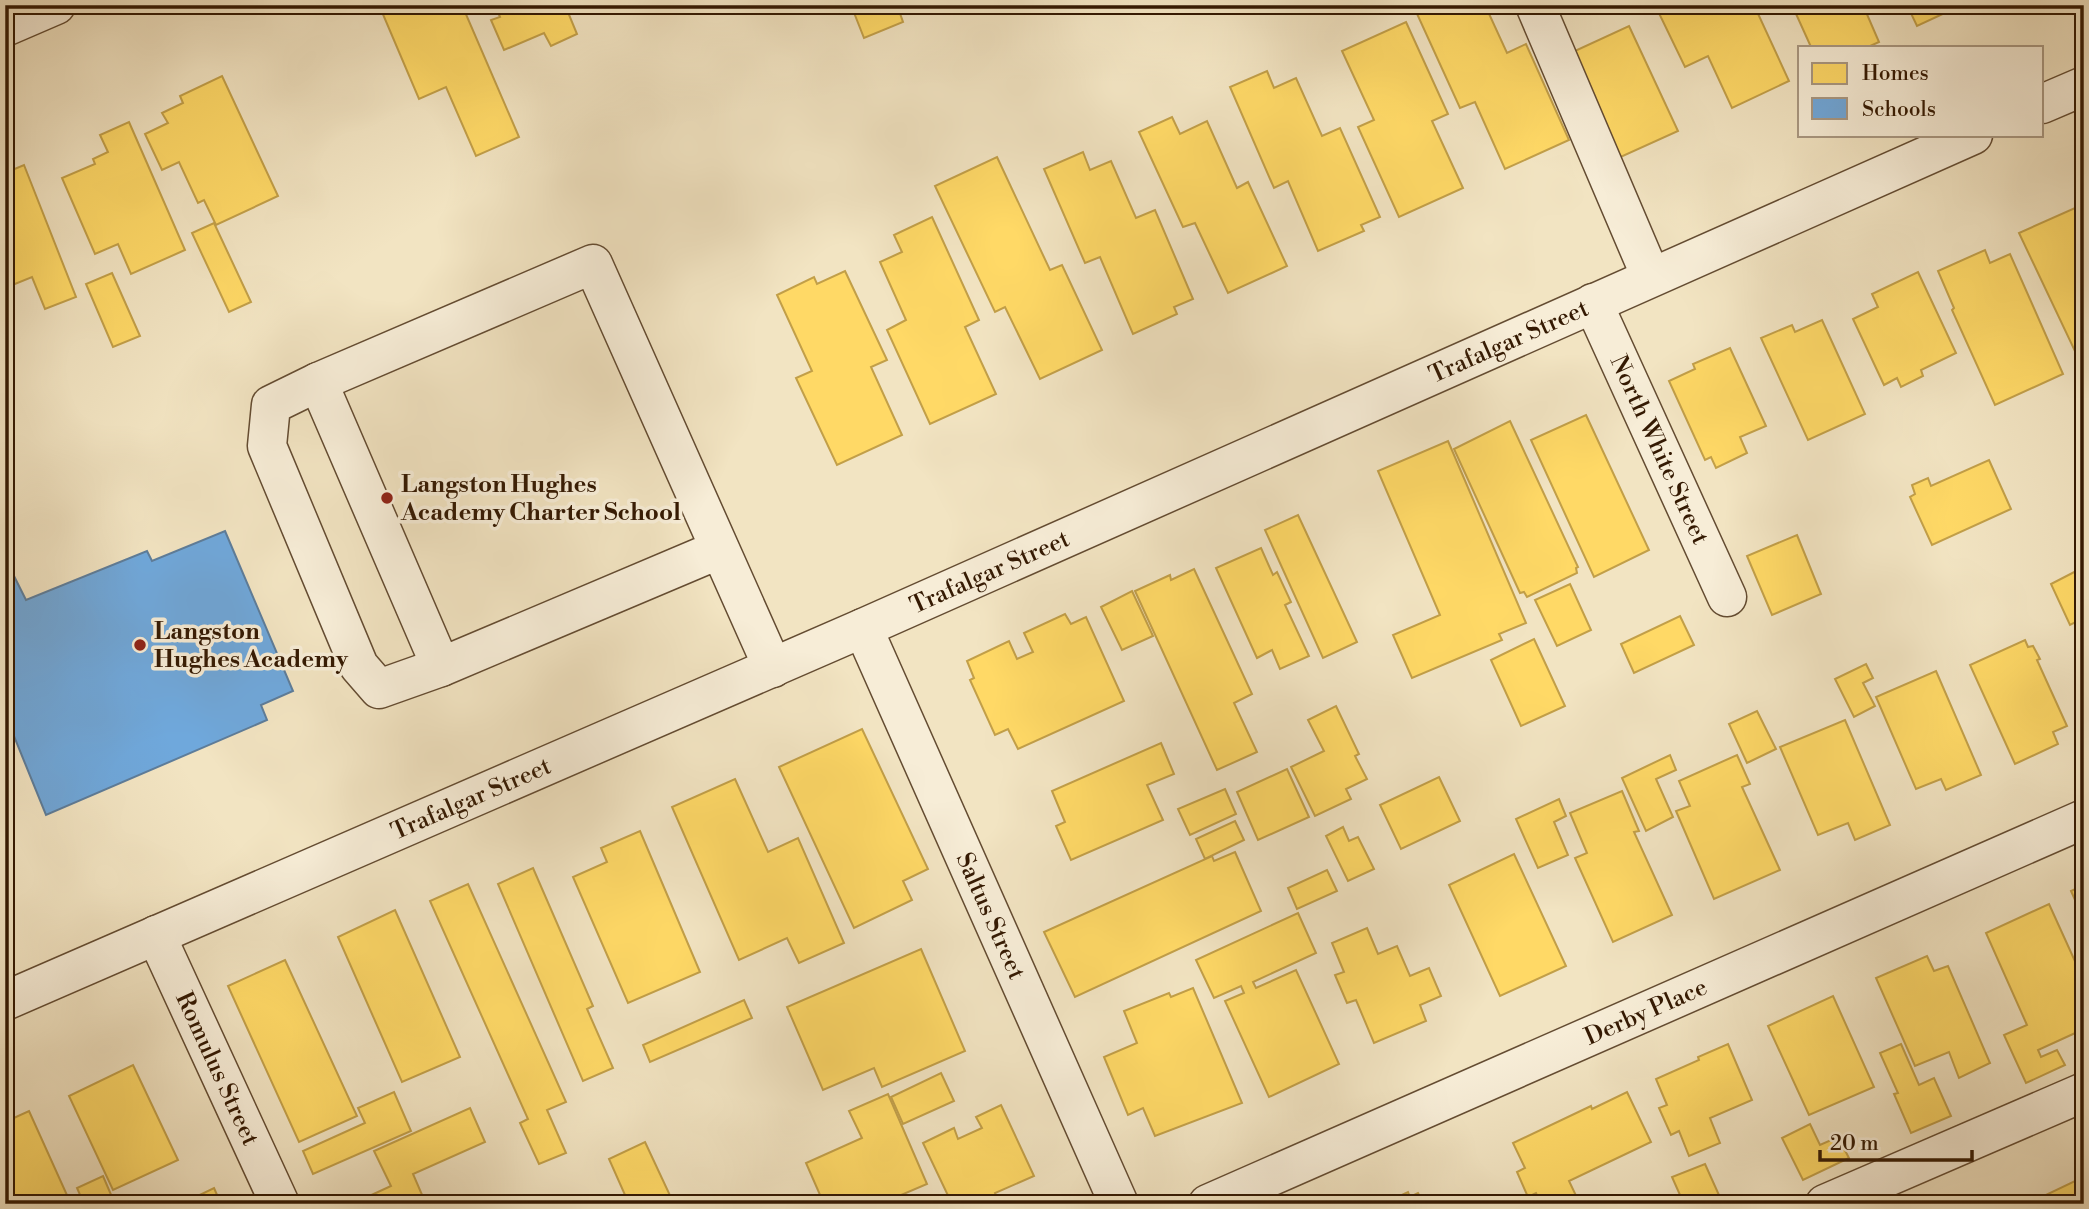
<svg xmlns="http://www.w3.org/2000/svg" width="2089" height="1209" font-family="'Libre Bodoni',serif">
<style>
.homes{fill:#ffd966;stroke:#c29f48;stroke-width:2}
.schools{fill:#6fa8dc;stroke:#5d7d9b;stroke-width:2}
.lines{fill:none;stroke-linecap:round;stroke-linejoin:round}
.minor-casing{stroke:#644c32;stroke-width:41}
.minor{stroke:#f7edd7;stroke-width:38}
.poi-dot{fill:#8f2418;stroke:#f7edd7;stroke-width:2.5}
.labels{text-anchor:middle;stroke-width:7;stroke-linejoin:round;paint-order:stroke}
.street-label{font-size:24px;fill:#341902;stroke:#f7edd7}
.poi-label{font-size:24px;font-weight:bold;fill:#341902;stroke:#f7edd7;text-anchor:start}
</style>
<rect width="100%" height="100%" fill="#f2e4c2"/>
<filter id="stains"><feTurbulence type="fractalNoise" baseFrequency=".00286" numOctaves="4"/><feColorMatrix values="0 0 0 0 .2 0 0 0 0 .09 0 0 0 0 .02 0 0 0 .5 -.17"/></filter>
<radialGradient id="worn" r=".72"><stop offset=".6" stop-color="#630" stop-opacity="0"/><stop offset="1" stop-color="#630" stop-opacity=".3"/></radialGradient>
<g class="homes">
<path d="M 379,5 L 462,5 L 519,137 L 476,156 L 446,87 L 419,99 Z"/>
<path d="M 495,5 L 565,5 L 577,34 L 551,46 L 544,33 L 504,50 L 491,20 L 500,17 Z"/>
<path d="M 851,5 L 897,5 L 903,22 L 864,38 Z"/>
<path d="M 1413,5 L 1485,5 L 1507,53 L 1526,44 L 1569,140 L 1505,169 L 1475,102 L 1460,108 Z"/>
<path d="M 1655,5 L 1754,5 L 1789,81 L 1732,108 L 1708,56 L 1685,67 Z"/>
<path d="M 1792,5 L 1863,5 L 1879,42 L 1868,47 L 1811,47 Z"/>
<path d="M 1907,5 L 1962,5 L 1917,26 Z"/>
<path d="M 1406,22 L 1448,114 L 1432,121 L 1463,188 L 1399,217 L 1358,127 L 1374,120 L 1342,51 Z"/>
<path d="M 1629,26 L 1678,131 L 1614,160 L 1564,56 Z"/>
<path d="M 1267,71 L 1274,88 L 1296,78 L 1322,136 L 1340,128 L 1380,217 L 1361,225 L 1364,231 L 1318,251 L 1288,181 L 1274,188 L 1230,87 Z"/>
<path d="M 222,76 L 278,196 L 216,225 L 204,200 L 198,203 L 179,162 L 162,170 L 145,134 L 168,123 L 162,113 L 183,103 L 180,96 Z"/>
<path d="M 1172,117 L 1180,134 L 1207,121 L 1237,188 L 1248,182 L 1287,266 L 1228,293 L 1195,223 L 1183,227 L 1139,132 Z"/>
<path d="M 129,122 L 185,250 L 131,274 L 118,244 L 95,254 L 62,178 L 95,164 L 93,159 L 108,152 L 100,135 Z"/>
<path d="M 1083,152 L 1090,170 L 1111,161 L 1136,218 L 1155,210 L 1193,299 L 1174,307 L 1177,314 L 1133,334 L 1100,257 L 1085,263 L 1044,169 Z"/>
<path d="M 997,157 L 1050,270 L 1062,265 L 1102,350 L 1040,379 L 1005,307 L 995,312 L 935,186 Z"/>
<path d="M 24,165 L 76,297 L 45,309 L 32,277 L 5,288 L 5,173 Z"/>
<path d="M 2084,204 L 2084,365 L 2082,366 L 2019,233 Z"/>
<path d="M 932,217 L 979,320 L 965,327 L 996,394 L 930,424 L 887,330 L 906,320 L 880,262 L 902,252 L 894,235 Z"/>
<path d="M 214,223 L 251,302 L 229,312 L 192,233 Z"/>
<path d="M 1985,250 L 1990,263 L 2010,254 L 2063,374 L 1995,405 L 1952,310 L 1954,308 L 1938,271 Z"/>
<path d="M 845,271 L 887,360 L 871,367 L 902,435 L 837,465 L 796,378 L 812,371 L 777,295 L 814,277 L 817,284 Z"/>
<path d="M 1918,272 L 1956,353 L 1921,370 L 1923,376 L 1901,387 L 1897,378 L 1884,385 L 1853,319 L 1878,307 L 1872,294 Z"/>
<path d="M 112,273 L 140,336 L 113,347 L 86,284 Z"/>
<path d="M 1822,320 L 1865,414 L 1808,440 L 1761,338 L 1792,325 L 1795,332 Z"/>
<path d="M 1730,348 L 1766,426 L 1740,437 L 1747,453 L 1716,468 L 1711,457 L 1705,460 L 1669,381 L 1695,369 L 1693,364 Z"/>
<path d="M 1586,415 L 1649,550 L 1594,577 L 1531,440 Z"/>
<path d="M 1510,421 L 1578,567 L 1576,568 L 1577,573 L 1527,597 L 1524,592 L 1520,593 L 1454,449 Z"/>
<path d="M 1448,441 L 1526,623 L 1499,634 L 1502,640 L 1412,678 L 1393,635 L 1440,615 L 1378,471 Z"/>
<path d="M 1989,460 L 2011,509 L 1932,545 L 1910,497 L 1915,494 L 1912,485 L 1928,478 L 1931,486 Z"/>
<path d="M 1298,515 L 1357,642 L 1323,658 L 1265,530 Z"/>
<path d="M 1797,535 L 1821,594 L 1772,615 L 1747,556 Z"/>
<path d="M 1261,548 L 1273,575 L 1277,572 L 1291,602 L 1285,605 L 1309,656 L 1280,669 L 1272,650 L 1257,658 L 1216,568 Z"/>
<path d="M 2084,567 L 2084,588 L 2080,590 L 2084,598 L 2084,618 L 2070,625 L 2051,584 Z"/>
<path d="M 1194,569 L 1252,694 L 1234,703 L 1257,752 L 1217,770 L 1135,591 L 1170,575 L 1171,580 Z"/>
<path d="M 1570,584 L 1591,630 L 1557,646 L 1535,600 Z"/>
<path d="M 1132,591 L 1153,636 L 1122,650 L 1101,607 Z"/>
<path d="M 1065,614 L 1071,624 L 1086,617 L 1124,701 L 1018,749 L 1008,729 L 995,735 L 970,680 L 974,678 L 967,661 L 1009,641 L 1017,659 L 1033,652 L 1024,633 Z"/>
<path d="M 1680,616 L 1694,645 L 1634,673 L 1621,644 Z"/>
<path d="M 1534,639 L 1565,706 L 1521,726 L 1491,660 Z"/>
<path d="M 2025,640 L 2028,647 L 2033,646 L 2040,659 L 2037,660 L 2067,726 L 2053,732 L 2058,744 L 2015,764 L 1970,665 Z"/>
<path d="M 1866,664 L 1873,678 L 1863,683 L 1875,706 L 1854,717 L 1835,679 Z"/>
<path d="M 1936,671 L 1981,775 L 1946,790 L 1941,779 L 1916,789 L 1876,697 Z"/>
<path d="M 1336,706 L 1359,754 L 1355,756 L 1367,779 L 1346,789 L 1351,799 L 1315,816 L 1291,767 L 1324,751 L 1308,720 Z"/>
<path d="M 1757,711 L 1776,749 L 1747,763 L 1729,724 Z"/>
<path d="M 1845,720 L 1890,825 L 1855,840 L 1848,823 L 1818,835 L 1780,747 Z"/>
<path d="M 862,729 L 928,869 L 903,881 L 912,900 L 854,928 L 779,767 Z"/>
<path d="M 1161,743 L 1174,774 L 1147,785 L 1163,820 L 1071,860 L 1056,826 L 1065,822 L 1052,791 Z"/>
<path d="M 1670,755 L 1676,770 L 1656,779 L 1673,817 L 1646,831 L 1622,778 Z"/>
<path d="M 1737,755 L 1750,784 L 1742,787 L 1780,870 L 1714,899 L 1676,811 L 1690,806 L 1679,781 Z"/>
<path d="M 1287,769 L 1309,817 L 1258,840 L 1237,792 Z"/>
<path d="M 1439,777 L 1460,821 L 1401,849 L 1380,805 Z"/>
<path d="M 735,779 L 768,852 L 798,838 L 844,943 L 799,963 L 787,938 L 739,960 L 672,807 Z"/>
<path d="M 1225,789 L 1236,814 L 1190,835 L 1178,809 Z"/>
<path d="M 1622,791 L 1639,831 L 1634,832 L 1672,915 L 1613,942 L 1575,858 L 1587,853 L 1570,813 Z"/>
<path d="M 1559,799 L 1566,816 L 1554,822 L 1568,855 L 1538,868 L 1516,819 Z"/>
<path d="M 1235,821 L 1244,840 L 1205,859 L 1196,839 Z"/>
<path d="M 1343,827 L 1349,841 L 1358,837 L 1374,869 L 1348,881 L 1326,836 Z"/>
<path d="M 640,831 L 700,972 L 628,1003 L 573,877 L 607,862 L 601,848 Z"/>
<path d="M 1235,852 L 1261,911 L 1075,997 L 1044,932 L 1212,856 L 1214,861 Z"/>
<path d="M 1514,854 L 1566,966 L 1500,996 L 1449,885 Z"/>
<path d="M 533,868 L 593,1006 L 587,1009 L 613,1068 L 583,1081 L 498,884 Z"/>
<path d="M 1327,870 L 1337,891 L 1297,909 L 1288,888 Z"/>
<path d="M 468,884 L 566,1102 L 547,1110 L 566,1153 L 539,1164 L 520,1123 L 528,1119 L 430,901 Z"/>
<path d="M 2084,885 L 2084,920 L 2071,891 Z"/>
<path d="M 2049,904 L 2084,981 L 2084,1029 L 2038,1050 L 2041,1057 L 2057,1050 L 2065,1065 L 2026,1083 L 2004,1035 L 2027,1025 L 1986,933 Z"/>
<path d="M 395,910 L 460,1057 L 402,1082 L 338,937 Z"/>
<path d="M 1298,913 L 1316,953 L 1253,982 L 1256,988 L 1296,970 L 1339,1064 L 1269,1097 L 1225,1001 L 1244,993 L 1241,986 L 1214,998 L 1196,960 Z"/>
<path d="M 1367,928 L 1378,954 L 1397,946 L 1410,976 L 1429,968 L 1441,996 L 1420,1005 L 1426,1021 L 1374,1043 L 1356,1000 L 1347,1003 L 1335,975 L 1344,972 L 1332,943 Z"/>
<path d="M 921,949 L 965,1051 L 882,1087 L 874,1068 L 823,1090 L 787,1007 Z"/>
<path d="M 1927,956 L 1934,971 L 1948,966 L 1990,1063 L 1959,1078 L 1949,1052 L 1915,1066 L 1876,978 Z"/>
<path d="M 285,960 L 357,1116 L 299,1142 L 228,986 Z"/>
<path d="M 1193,988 L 1242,1103 L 1155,1136 L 1143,1108 L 1128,1115 L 1104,1057 L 1137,1043 L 1124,1011 L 1169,993 L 1171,997 Z"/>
<path d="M 1833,996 L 1874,1087 L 1809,1115 L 1768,1026 Z"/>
<path d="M 744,1000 L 752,1018 L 650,1062 L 643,1045 Z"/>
<path d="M 1728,1044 L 1752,1100 L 1710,1118 L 1720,1143 L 1689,1156 L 1679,1131 L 1671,1135 L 1659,1108 L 1667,1105 L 1656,1079 L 1699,1060 L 1698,1057 Z"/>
<path d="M 1901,1044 L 1919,1085 L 1934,1078 L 1951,1116 L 1911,1133 L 1894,1094 L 1898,1093 L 1880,1053 Z"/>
<path d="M 133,1065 L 178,1160 L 113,1190 L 69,1096 Z"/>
<path d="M 941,1073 L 954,1101 L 903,1124 L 891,1097 Z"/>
<path d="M 394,1092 L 411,1131 L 313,1174 L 303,1151 L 365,1123 L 358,1108 Z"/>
<path d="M 1627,1092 L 1651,1142 L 1569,1181 L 1580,1204 L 1541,1204 L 1536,1193 L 1528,1197 L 1517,1172 L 1525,1168 L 1513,1143 L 1591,1106 L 1592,1109 Z"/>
<path d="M 888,1094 L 927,1184 L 901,1195 L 905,1204 L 824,1204 L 806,1163 L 862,1138 L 849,1111 Z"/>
<path d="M 1001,1105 L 1034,1176 L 995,1193 L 999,1204 L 952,1204 L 923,1143 L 954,1128 L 958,1139 L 982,1128 L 976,1117 Z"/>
<path d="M 470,1108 L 485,1142 L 413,1174 L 426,1204 L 352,1204 L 391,1186 L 374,1151 Z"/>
<path d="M 29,1111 L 71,1204 L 5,1204 L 5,1122 Z"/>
<path d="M 1810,1124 L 1820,1145 L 1838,1137 L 1849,1158 L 1803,1180 L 1782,1138 Z"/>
<path d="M 645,1142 L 674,1204 L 629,1204 L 609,1159 Z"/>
<path d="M 1705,1164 L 1723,1204 L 1684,1204 L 1672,1177 Z"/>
<path d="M 103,1176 L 115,1204 L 84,1204 L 77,1188 Z"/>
<path d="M 2075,1181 L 2084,1198 L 2084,1204 L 2027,1204 Z"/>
<path d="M 214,1188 L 221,1204 L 181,1204 Z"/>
<path d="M 1408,1192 L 1410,1197 L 1418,1193 L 1424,1204 L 1395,1204 L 1393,1199 Z"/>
</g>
<path class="schools" d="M 225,531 L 293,691 L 261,705 L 267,720 L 46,815 L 5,714 L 5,558 L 26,600 L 147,551 L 152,561 Z"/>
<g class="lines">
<g class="minor-casing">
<g id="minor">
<path d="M 1535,5 L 1651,277"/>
<path d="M 5,27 L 56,5"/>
<path d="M 2042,104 L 2084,86"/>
<path id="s1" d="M 1593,303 L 1727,597"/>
<path d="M 318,382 L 271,405 L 267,446 L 359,666 L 379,689 L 441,667"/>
<path d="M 720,549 L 441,667 L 318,382 L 593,264 L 773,668"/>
<path id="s2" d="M 863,628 L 1119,1204"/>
<path id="s3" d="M 156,935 L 280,1204"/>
<path id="s4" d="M 5,1001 L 863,628 L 1973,135"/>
<path id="s5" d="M 1208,1204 L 2084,819"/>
<path d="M 1825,1204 L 2084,1092"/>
</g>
</g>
<use href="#minor" class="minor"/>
</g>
<g class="poi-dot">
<circle cx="387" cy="498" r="7"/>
<circle cx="140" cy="645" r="7"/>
</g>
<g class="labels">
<g class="street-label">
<text dy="8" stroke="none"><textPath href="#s4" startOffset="1642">Trafalgar Street</textPath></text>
<text dy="8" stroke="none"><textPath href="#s1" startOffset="161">North White Street</textPath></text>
<text dy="8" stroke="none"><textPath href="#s4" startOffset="1074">Trafalgar Street</textPath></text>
<text dy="8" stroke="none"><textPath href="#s4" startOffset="508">Trafalgar Street</textPath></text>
<text dy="8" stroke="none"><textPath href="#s2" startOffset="315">Saltus Street</textPath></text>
<text dy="8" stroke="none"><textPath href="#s5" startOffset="478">Derby Place</textPath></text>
<text dy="8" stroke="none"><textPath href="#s3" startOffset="147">Romulus Street</textPath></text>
</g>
<g class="poi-label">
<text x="401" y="492">Langston Hughes<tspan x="401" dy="28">Academy Charter School</tspan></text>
<text x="154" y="639">Langston<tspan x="154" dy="28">Hughes Academy</tspan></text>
</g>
</g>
<rect width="2089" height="1209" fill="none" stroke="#f2e4c2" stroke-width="28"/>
<rect x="7" y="7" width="2075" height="1195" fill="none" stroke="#341902" stroke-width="3.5"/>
<rect x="14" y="14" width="2061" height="1181" fill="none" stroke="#341902" stroke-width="2"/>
<rect x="1798" y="46" width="245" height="91" fill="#f7edd7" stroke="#a99882" stroke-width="2"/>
<rect x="1812" y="63" width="35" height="21" fill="#ffd966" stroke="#a99882" stroke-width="2"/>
<text x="1862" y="80" font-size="21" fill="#341902">Homes</text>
<rect x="1812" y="98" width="35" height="21" fill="#6fa8dc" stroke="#a99882" stroke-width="2"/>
<text x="1862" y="116" font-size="21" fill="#341902">Schools</text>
<path d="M1820 1150v10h152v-10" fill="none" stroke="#341902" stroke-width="3.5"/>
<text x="1830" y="1150" font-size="21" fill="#341902" stroke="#f7edd7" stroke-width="5" paint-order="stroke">20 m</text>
<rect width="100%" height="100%" filter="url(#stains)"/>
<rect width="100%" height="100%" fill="url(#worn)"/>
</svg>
